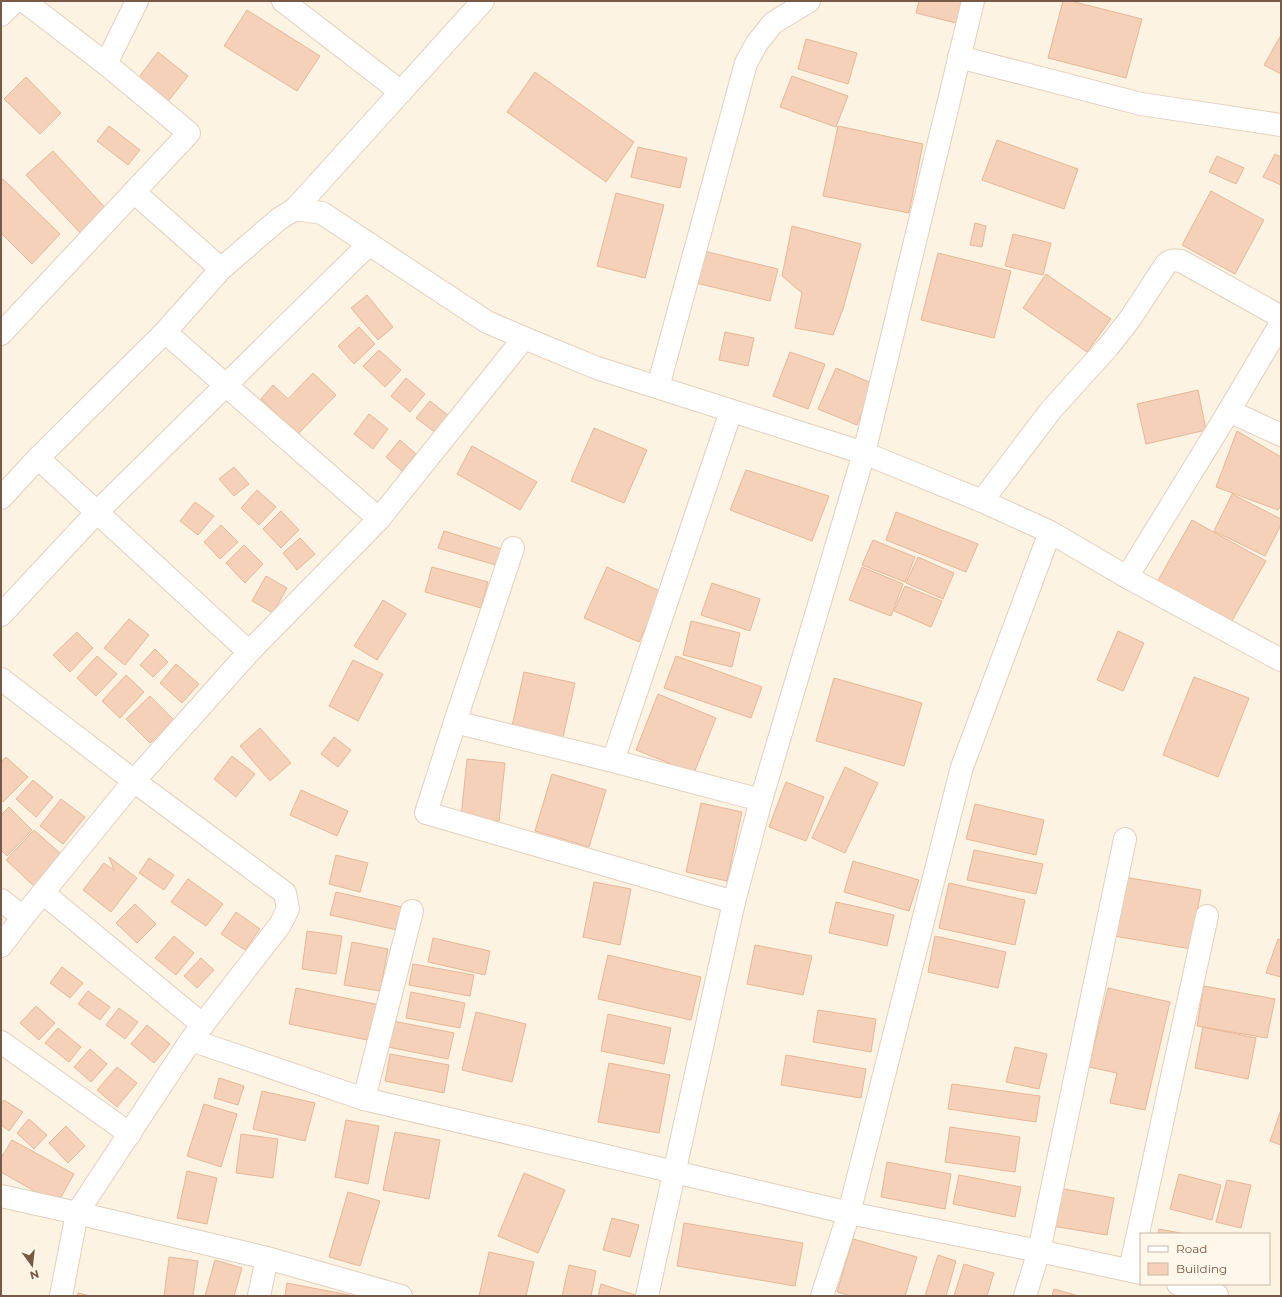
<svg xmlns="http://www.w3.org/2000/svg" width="1282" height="1297" font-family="Montserrat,sans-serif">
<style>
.building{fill:#f4d1b8;stroke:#e7b798}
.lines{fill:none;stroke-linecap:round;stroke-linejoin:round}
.minor-casing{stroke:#e2cfbd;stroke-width:24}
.tertiary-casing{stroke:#e2cfbd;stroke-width:24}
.minor{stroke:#fff;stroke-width:22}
.tertiary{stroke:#fff;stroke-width:22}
</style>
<rect width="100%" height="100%" fill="#fdf3e2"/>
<g class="building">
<path d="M 919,1 L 965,1 L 960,24 L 916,13 Z"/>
<path d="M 1063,1 L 1071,1 L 1142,19 L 1126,78 L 1048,58 Z"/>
<path d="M 247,10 L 320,56 L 297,91 L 224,46 Z"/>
<path d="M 1281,35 L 1281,74 L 1264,65 Z"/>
<path d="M 806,39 L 857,53 L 848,84 L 798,69 Z"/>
<path d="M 158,52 L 188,76 L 166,104 L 136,81 Z"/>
<path d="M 535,72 L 634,142 L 606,182 L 507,112 Z"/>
<path d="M 792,76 L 848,96 L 836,127 L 780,107 Z"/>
<path d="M 26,77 L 61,113 L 40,134 L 4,99 Z"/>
<path d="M 109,126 L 140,150 L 128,165 L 97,141 Z"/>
<path d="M 838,126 L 923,144 L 909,213 L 823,196 Z"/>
<path d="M 997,140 L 1078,169 L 1064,209 L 982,180 Z"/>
<path d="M 638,147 L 687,158 L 680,188 L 631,177 Z"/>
<path d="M 53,151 L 109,212 L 83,236 L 26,175 Z"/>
<path d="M 1275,154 L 1281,157 L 1281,185 L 1263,177 Z"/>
<path d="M 1217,156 L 1244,168 L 1236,184 L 1209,172 Z"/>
<path d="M 3,179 L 60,234 L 32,264 L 1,233 L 1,181 Z"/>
<path d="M 1211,191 L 1264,220 L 1235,274 L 1182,245 Z"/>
<path d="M 616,193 L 664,205 L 645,278 L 597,266 Z"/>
<path d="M 975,223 L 986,226 L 982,247 L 970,245 Z"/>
<path d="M 792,226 L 861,244 L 843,309 L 833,335 L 795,328 L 802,293 L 782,276 Z"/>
<path d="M 1013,234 L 1051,243 L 1043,275 L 1005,266 Z"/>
<path d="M 704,251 L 778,269 L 770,301 L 696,283 Z"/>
<path d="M 938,253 L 1011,271 L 994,338 L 921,320 Z"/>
<path d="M 1046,274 L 1111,319 L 1087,352 L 1023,308 Z"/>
<path d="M 367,295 L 393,327 L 378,340 L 351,308 Z"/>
<path d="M 359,327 L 375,344 L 354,364 L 338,346 Z"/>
<path d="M 725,332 L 754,338 L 748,366 L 719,360 Z"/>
<path d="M 379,350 L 401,370 L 385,387 L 363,366 Z"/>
<path d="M 790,352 L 825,364 L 808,409 L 773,396 Z"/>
<path d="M 836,368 L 874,384 L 857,425 L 818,409 Z"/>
<path d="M 313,373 L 336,395 L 298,434 L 261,399 L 273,385 L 288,399 Z"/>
<path d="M 406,378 L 425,394 L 410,412 L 391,396 Z"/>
<path d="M 1198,390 L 1206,430 L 1146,444 L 1137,404 Z"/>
<path d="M 430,401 L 449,416 L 436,433 L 416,418 Z"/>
<path d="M 369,414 L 388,429 L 373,449 L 354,434 Z"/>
<path d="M 594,428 L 647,450 L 624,503 L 571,481 Z"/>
<path d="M 1237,431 L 1281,457 L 1281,505 L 1278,510 L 1216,487 Z"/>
<path d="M 400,440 L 416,454 L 402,471 L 386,457 Z"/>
<path d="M 472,446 L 537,482 L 520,510 L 457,474 Z"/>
<path d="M 234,467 L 249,484 L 234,496 L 219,479 Z"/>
<path d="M 746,470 L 829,496 L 812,541 L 730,510 Z"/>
<path d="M 257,490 L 276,507 L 259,525 L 241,508 Z"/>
<path d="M 1232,494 L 1281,519 L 1281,525 L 1265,556 L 1214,531 Z"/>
<path d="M 195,502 L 214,516 L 198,535 L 180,521 Z"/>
<path d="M 281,511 L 299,530 L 281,548 L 263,529 Z"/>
<path d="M 896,512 L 978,544 L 966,572 L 886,540 Z"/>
<path d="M 1192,520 L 1266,561 L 1229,626 L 1156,584 Z"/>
<path d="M 221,525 L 238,542 L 220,559 L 204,542 Z"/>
<path d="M 444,531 L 505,550 L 499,566 L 438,548 Z"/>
<path d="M 300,538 L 315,554 L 297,570 L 283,553 Z"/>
<path d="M 873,540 L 915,557 L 905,582 L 862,565 Z"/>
<path d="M 244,545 L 263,564 L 245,583 L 226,563 Z"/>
<path d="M 918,557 L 954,573 L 943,599 L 906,583 Z"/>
<path d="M 432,567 L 488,582 L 481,608 L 425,592 Z"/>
<path d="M 607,567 L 662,592 L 639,642 L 584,618 Z"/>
<path d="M 862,567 L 903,584 L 891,616 L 849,600 Z"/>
<path d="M 266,576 L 287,588 L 273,613 L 252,601 Z"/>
<path d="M 712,583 L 760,599 L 750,631 L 701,615 Z"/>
<path d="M 905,586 L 942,601 L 931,627 L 894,611 Z"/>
<path d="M 383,600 L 406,614 L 377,660 L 354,646 Z"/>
<path d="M 129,619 L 149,635 L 125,665 L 104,648 Z"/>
<path d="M 691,621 L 740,633 L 732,667 L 683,655 Z"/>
<path d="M 1118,631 L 1144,643 L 1123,691 L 1097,680 Z"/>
<path d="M 77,632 L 93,648 L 70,672 L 53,655 Z"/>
<path d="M 155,649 L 168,662 L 153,677 L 140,665 Z"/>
<path d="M 97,656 L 117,674 L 96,696 L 77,678 Z"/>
<path d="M 676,656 L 762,687 L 751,718 L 664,688 Z"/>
<path d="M 353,660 L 383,674 L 358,721 L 329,706 Z"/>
<path d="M 176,664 L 199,684 L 182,703 L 160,683 Z"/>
<path d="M 524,672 L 575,683 L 563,737 L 512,726 Z"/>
<path d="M 126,675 L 144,692 L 120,718 L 102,701 Z"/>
<path d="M 1194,677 L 1249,698 L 1218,777 L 1163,755 Z"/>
<path d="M 834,678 L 922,703 L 904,766 L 816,741 Z"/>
<path d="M 658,694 L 716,718 L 694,773 L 636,750 Z"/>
<path d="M 150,696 L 174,720 L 150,743 L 126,719 Z"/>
<path d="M 260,728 L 291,763 L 270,781 L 240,746 Z"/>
<path d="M 334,737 L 351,750 L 338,767 L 321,754 Z"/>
<path d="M 232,756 L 255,774 L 236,797 L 214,779 Z"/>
<path d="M 6,757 L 28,777 L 3,802 L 1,800 L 1,762 Z"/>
<path d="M 467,759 L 505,763 L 499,821 L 461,817 Z"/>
<path d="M 845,767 L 878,783 L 845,853 L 812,838 Z"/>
<path d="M 552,774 L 606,790 L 589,847 L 535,831 Z"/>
<path d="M 33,780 L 53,797 L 36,817 L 16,799 Z"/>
<path d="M 786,782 L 824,797 L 806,841 L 769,827 Z"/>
<path d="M 301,790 L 348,811 L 337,836 L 290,815 Z"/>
<path d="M 61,799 L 85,817 L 63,844 L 40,826 Z"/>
<path d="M 701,803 L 742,812 L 727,881 L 686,872 Z"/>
<path d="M 975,804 L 1044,820 L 1036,855 L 966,839 Z"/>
<path d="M 9,807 L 32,830 L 7,856 L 1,850 L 1,815 Z"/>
<path d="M 34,830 L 63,856 L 35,887 L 6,860 Z"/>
<path d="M 974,850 L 1043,864 L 1036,894 L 967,880 Z"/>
<path d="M 336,855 L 368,863 L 360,892 L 329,884 Z"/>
<path d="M 109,857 L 137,878 L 111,912 L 83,890 L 104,863 L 114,870 Z"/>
<path d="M 149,858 L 174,875 L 164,890 L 139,873 Z"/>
<path d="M 853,861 L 919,880 L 909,911 L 844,892 Z"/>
<path d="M 1124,877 L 1201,890 L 1191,949 L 1114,936 Z"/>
<path d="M 188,879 L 223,904 L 206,926 L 171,902 Z"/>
<path d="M 594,882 L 631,889 L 620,945 L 583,937 Z"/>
<path d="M 949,883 L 1025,900 L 1015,945 L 939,928 Z"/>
<path d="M 336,892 L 402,907 L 397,930 L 330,915 Z"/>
<path d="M 836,902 L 894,915 L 887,946 L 829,933 Z"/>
<path d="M 135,904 L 156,924 L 137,943 L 116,923 Z"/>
<path d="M 236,912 L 260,929 L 245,950 L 221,934 Z"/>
<path d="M 307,931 L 342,936 L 336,974 L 302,969 Z"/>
<path d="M 174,936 L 194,953 L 176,975 L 155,958 Z"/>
<path d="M 935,936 L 1006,952 L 998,988 L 928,972 Z"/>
<path d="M 433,938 L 490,951 L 485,975 L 428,962 Z"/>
<path d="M 1278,939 L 1281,940 L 1281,977 L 1266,973 Z"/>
<path d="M 352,942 L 388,949 L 380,991 L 344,985 Z"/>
<path d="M 755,945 L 812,956 L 803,995 L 747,984 Z"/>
<path d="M 608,955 L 701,977 L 691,1020 L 598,999 Z"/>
<path d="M 201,958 L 214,970 L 197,988 L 184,976 Z"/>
<path d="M 413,964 L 474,975 L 470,996 L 409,985 Z"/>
<path d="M 62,967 L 83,983 L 70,998 L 50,983 Z"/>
<path d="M 1204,986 L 1275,999 L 1267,1038 L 1197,1026 Z"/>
<path d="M 296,988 L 380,1005 L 372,1041 L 289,1024 Z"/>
<path d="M 1108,988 L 1170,1002 L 1145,1110 L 1110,1103 L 1117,1073 L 1089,1067 Z"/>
<path d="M 88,991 L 110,1007 L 100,1020 L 78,1004 Z"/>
<path d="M 411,992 L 465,1003 L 460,1028 L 406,1018 Z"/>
<path d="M 36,1006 L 55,1023 L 39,1040 L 20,1023 Z"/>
<path d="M 119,1008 L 138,1022 L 125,1039 L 106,1025 Z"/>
<path d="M 818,1010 L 876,1019 L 871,1052 L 813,1042 Z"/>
<path d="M 476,1012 L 526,1024 L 512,1082 L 462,1070 Z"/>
<path d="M 608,1014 L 671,1028 L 664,1064 L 601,1051 Z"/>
<path d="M 393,1021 L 454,1033 L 448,1059 L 388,1047 Z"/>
<path d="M 147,1025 L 170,1044 L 154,1063 L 131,1044 Z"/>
<path d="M 1203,1027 L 1256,1038 L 1248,1079 L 1195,1068 Z"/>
<path d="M 58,1028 L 81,1047 L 69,1062 L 45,1043 Z"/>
<path d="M 1015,1047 L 1047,1054 L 1039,1089 L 1006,1082 Z"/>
<path d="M 90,1049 L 107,1064 L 91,1082 L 74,1067 Z"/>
<path d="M 390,1054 L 449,1065 L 444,1093 L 385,1081 Z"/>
<path d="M 786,1055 L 866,1069 L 861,1098 L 781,1085 Z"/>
<path d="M 609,1063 L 670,1075 L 659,1133 L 598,1122 Z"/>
<path d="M 117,1067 L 137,1083 L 117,1107 L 97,1090 Z"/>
<path d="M 219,1078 L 244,1086 L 238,1105 L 214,1098 Z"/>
<path d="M 952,1084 L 1040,1096 L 1036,1122 L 948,1109 Z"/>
<path d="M 262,1091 L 315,1103 L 305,1141 L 253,1129 Z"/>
<path d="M 4,1100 L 23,1112 L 9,1131 L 1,1125 L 1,1104 Z"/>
<path d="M 204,1104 L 237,1114 L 221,1167 L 187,1156 Z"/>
<path d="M 1281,1110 L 1281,1145 L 1270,1141 Z"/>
<path d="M 29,1119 L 47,1135 L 34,1149 L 17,1133 Z"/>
<path d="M 346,1120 L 379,1126 L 368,1184 L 335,1177 Z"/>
<path d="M 66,1126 L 85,1146 L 68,1163 L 49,1143 Z"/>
<path d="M 950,1127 L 1020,1137 L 1015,1172 L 945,1162 Z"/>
<path d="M 395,1132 L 440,1140 L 429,1199 L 383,1190 Z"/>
<path d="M 241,1134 L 278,1139 L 273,1178 L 236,1173 Z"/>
<path d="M 12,1140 L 74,1174 L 57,1204 L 1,1172 L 1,1158 Z"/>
<path d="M 887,1162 L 951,1174 L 945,1209 L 881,1197 Z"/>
<path d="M 187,1171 L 217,1178 L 207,1224 L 177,1218 Z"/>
<path d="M 524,1173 L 565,1190 L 538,1253 L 498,1236 Z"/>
<path d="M 1179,1174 L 1221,1185 L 1212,1220 L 1170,1209 Z"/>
<path d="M 959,1175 L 1021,1187 L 1015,1217 L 953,1204 Z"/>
<path d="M 1227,1180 L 1251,1185 L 1241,1228 L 1216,1222 Z"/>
<path d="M 1053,1187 L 1114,1198 L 1107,1235 L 1046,1225 Z"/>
<path d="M 348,1192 L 380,1201 L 360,1266 L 329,1257 Z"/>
<path d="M 612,1218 L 639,1225 L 630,1257 L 603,1250 Z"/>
<path d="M 684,1223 L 803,1243 L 795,1286 L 677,1266 Z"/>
<path d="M 1159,1229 L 1186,1234 L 1158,1234 Z"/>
<path d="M 853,1239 L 917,1257 L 905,1296 L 851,1296 L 837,1292 Z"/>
<path d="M 489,1252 L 534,1262 L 526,1296 L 479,1296 Z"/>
<path d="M 938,1255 L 956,1261 L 946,1296 L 925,1296 Z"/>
<path d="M 169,1257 L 198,1261 L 193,1296 L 164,1296 Z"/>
<path d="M 215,1260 L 242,1268 L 234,1296 L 205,1296 Z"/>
<path d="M 964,1264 L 994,1273 L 987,1296 L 954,1296 Z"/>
<path d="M 569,1265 L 596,1271 L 591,1296 L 562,1296 Z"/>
<path d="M 287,1283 L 354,1296 L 285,1296 Z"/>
<path d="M 601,1284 L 638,1296 L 598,1296 Z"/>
<path d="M 1054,1289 L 1079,1296 L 1052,1296 Z"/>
<path d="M 78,1293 L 91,1296 L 77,1296 Z"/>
</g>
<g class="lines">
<g class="minor-casing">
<g id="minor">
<path d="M 283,1 L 401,92"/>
<path d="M 1,15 L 15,1"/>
<path d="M 959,57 L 1141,104 L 1281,125"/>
<path d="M 106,64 L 137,1"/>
<path d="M 134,192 L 221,269"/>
<path d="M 295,209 L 483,1"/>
<path d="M 1,334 L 189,133 L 106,64 L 24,1"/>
<path d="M 658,387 L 746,63 L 757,43 L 773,23 L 809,1"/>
<path d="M 1229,411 L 1281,435"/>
<path d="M 38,458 L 249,652"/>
<path d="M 982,501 L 1051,410 L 1108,347 L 1130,319 L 1166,264 C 1171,260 1174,260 1181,261 L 1281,317"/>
<path d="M 379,519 L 524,338"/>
<path d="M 1127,577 L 1229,411 L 1281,323"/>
<path d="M 1,615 L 97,512 L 369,244"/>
<path d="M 1,679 L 134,781 L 249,652 L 379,519 L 165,332"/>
<path d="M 455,722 L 513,548"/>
<path d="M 613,761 L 731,411"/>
<path d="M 43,893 L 203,1025"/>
<path d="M 1,900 L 23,917"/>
<path d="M 734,902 L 426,813 L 455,722 L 613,761 L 761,800"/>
<path d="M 1,946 L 23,917 L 134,781 L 285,893 L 288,909 L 280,925 L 191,1040 L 77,1213 L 1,1196"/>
<path d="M 191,1040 L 364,1099 L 849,1213 L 1039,1251 L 1141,1273"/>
<path d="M 1,1042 L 130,1134"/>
<path d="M 364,1099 L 412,911"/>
<path d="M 267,1258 L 401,1296"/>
<path d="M 1130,1270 L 1207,916"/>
<path d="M 1178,1284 L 1217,1295"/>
<path d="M 61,1296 L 77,1213 L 267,1258 L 259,1296"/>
<path d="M 647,1296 L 734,902 L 761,800 L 864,453 L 973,1"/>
<path d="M 822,1296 L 849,1213 L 962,767 L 1050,532"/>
<path d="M 1025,1296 L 1039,1251 L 1125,839"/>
</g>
</g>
<g class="tertiary-casing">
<path id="tertiary" d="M 1,498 L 38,458 L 165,332 L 221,269 L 279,219 L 295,209 L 322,213 L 487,322 L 524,338 L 597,368 L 864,453 L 982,501 L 1050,532 L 1127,577 L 1281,660"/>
</g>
<use href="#minor" class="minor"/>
<use href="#tertiary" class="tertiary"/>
</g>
<rect width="1282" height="1297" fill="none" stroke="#765947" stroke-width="4"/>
<rect x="1140" y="1233" width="130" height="52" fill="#fff7e9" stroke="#c8b8a8"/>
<rect x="1148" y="1246" width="20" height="6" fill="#ffffff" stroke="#c8b8a8"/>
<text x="1176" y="1253" font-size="12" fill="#765947">Road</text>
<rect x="1148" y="1263" width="20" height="12" fill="#f4d1b8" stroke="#c8b8a8"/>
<text x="1176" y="1273" font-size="12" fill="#765947">Building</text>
<g transform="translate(32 1265) rotate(165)" stroke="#fff7e9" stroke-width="3" paint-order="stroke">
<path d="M0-3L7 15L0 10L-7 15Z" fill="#765947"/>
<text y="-6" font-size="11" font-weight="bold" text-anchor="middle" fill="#765947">N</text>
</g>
</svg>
